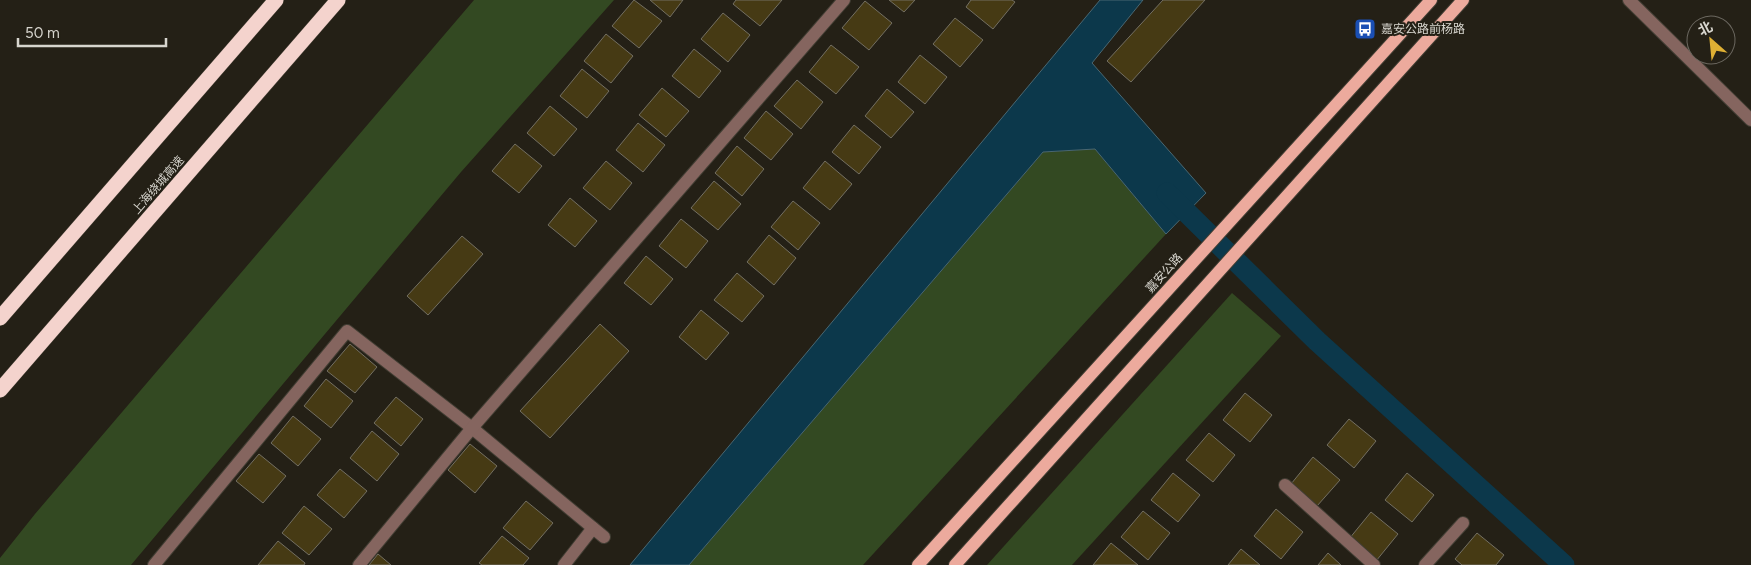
<svg xmlns="http://www.w3.org/2000/svg" width="1751" height="565" font-family="Figtree,'Noto Sans SC',sans-serif">
<style>
.green{fill:#334922}
.water{fill:#0c384b;stroke:#496772}
.lines{fill:none;stroke-linecap:round;stroke-linejoin:round}
.canal{stroke:#0c384b;stroke-width:21}
.building{fill:#463a14;stroke:#736f62}
.minor-casing{stroke:#413d33;stroke-width:14}
.major-casing{stroke:#413d33;stroke-width:14}
.highway-casing{stroke:#413d33;stroke-width:16}
.minor{stroke:#85655f;stroke-width:12}
.major{stroke:#ecaa9d;stroke-width:12}
.highway{stroke:#f4d3cd;stroke-width:15}
.labels{text-anchor:middle;stroke-width:4;stroke-linejoin:round;paint-order:stroke}
.poi-label{font-size:12px;fill:#d7d5ce;stroke:#242016;text-anchor:start}
.street-label{font-size:12px;fill:#d7d5ce;stroke:#242016}
</style>
<rect width="100%" height="100%" fill="#242016"/>
<g class="green">
<path d="M 474,0 L 614,0 L 461,172 L 131,565 L 0,565 L 0,558 L 35,514 Z"/>
<path d="M 1095,149 L 1166,234 L 863,565 L 689,565 L 1043,152 Z"/>
<path d="M 1232,293 L 1281,336 L 1072,565 L 987,565 Z"/>
</g>
<path class="water" d="M 1100,0 L 1143,0 L 1092,63 L 1206,193 L 1166,234 L 1095,149 L 1043,152 L 689,565 L 630,565 Z"/>
<g class="lines">
<path class="canal" d="M 1167,193 L 1317,341 L 1564,565"/>
</g>
<g class="building">
<path d="M 634,0 L 662,21 L 639,48 L 612,26 Z"/>
<path d="M 650,0 L 683,0 L 670,17 Z"/>
<path d="M 736,0 L 782,0 L 760,26 L 733,4 Z"/>
<path d="M 889,0 L 915,0 L 904,12 Z"/>
<path d="M 971,0 L 1012,0 L 1015,2 L 993,29 L 966,7 Z"/>
<path d="M 1163,0 L 1205,0 L 1131,82 L 1107,61 Z"/>
<path d="M 865,1 L 892,23 L 869,50 L 842,28 Z"/>
<path d="M 723,13 L 750,35 L 728,62 L 701,39 Z"/>
<path d="M 955,18 L 983,40 L 960,67 L 933,44 Z"/>
<path d="M 606,34 L 633,56 L 611,83 L 584,61 Z"/>
<path d="M 831,45 L 859,67 L 836,94 L 809,72 Z"/>
<path d="M 694,49 L 721,71 L 699,98 L 672,76 Z"/>
<path d="M 920,55 L 947,77 L 925,104 L 898,82 Z"/>
<path d="M 582,69 L 609,91 L 587,118 L 560,96 Z"/>
<path d="M 797,80 L 823,102 L 801,129 L 774,106 Z"/>
<path d="M 662,88 L 689,111 L 666,137 L 639,115 Z"/>
<path d="M 887,89 L 914,112 L 891,138 L 865,116 Z"/>
<path d="M 550,106 L 577,129 L 554,156 L 527,133 Z"/>
<path d="M 766,111 L 793,134 L 771,160 L 744,138 Z"/>
<path d="M 638,123 L 665,145 L 643,172 L 616,150 Z"/>
<path d="M 854,125 L 881,147 L 859,174 L 832,152 Z"/>
<path d="M 515,144 L 542,166 L 519,193 L 492,171 Z"/>
<path d="M 737,146 L 764,169 L 742,196 L 715,173 Z"/>
<path d="M 606,161 L 632,183 L 610,210 L 583,188 Z"/>
<path d="M 825,161 L 852,184 L 830,210 L 803,188 Z"/>
<path d="M 714,181 L 741,204 L 718,230 L 691,208 Z"/>
<path d="M 570,198 L 597,221 L 575,247 L 548,225 Z"/>
<path d="M 793,201 L 820,223 L 798,250 L 771,227 Z"/>
<path d="M 681,219 L 708,241 L 686,268 L 659,246 Z"/>
<path d="M 769,235 L 796,258 L 774,285 L 747,262 Z"/>
<path d="M 462,236 L 483,254 L 428,315 L 407,296 Z"/>
<path d="M 646,256 L 673,279 L 651,305 L 624,283 Z"/>
<path d="M 737,273 L 764,296 L 742,322 L 714,300 Z"/>
<path d="M 701,310 L 729,333 L 706,360 L 679,337 Z"/>
<path d="M 600,324 L 629,351 L 550,438 L 520,411 Z"/>
<path d="M 350,344 L 377,367 L 355,393 L 327,371 Z"/>
<path d="M 326,379 L 353,401 L 331,428 L 304,406 Z"/>
<path d="M 1245,393 L 1272,415 L 1250,442 L 1223,420 Z"/>
<path d="M 396,397 L 423,419 L 401,446 L 374,423 Z"/>
<path d="M 293,416 L 321,439 L 298,466 L 271,443 Z"/>
<path d="M 1349,419 L 1376,441 L 1354,468 L 1327,445 Z"/>
<path d="M 372,431 L 399,454 L 377,481 L 350,458 Z"/>
<path d="M 1209,433 L 1235,455 L 1213,482 L 1186,460 Z"/>
<path d="M 470,444 L 497,466 L 475,493 L 448,470 Z"/>
<path d="M 259,454 L 286,476 L 263,503 L 236,481 Z"/>
<path d="M 1313,457 L 1340,480 L 1317,506 L 1291,484 Z"/>
<path d="M 340,469 L 367,491 L 344,518 L 317,495 Z"/>
<path d="M 1173,473 L 1200,495 L 1178,522 L 1151,500 Z"/>
<path d="M 1407,473 L 1434,495 L 1412,522 L 1385,500 Z"/>
<path d="M 526,501 L 553,523 L 530,550 L 503,528 Z"/>
<path d="M 304,506 L 332,529 L 309,555 L 282,533 Z"/>
<path d="M 1276,509 L 1303,532 L 1281,559 L 1254,536 Z"/>
<path d="M 1143,511 L 1170,533 L 1148,560 L 1121,537 Z"/>
<path d="M 1371,512 L 1398,534 L 1376,561 L 1349,539 Z"/>
<path d="M 1477,533 L 1504,555 L 1496,565 L 1462,565 L 1455,559 Z"/>
<path d="M 502,536 L 529,558 L 523,565 L 482,565 L 479,563 Z"/>
<path d="M 278,541 L 305,563 L 304,565 L 258,565 Z"/>
<path d="M 1111,543 L 1138,565 L 1093,565 Z"/>
<path d="M 1241,549 L 1260,565 L 1228,565 Z"/>
<path d="M 1328,553 L 1341,565 L 1318,565 Z"/>
<path d="M 378,554 L 391,565 L 369,565 Z"/>
</g>
<g class="lines">
<g class="minor-casing">
<g id="minor">
<path d="M 1629,0 L 1751,120"/>
<path d="M 1285,485 L 1374,565"/>
<path d="M 154,565 L 347,331 L 472,428 L 604,537"/>
<path d="M 359,565 L 472,428 L 844,0"/>
<path d="M 564,565 L 593,528"/>
<path d="M 1425,565 L 1463,523"/>
</g>
</g>
<g class="major-casing">
<g id="major">
<path d="M 918,565 L 1431,0"/>
<path d="M 955,565 L 1463,0"/>
</g>
</g>
<g class="highway-casing">
<g id="highway">
<path d="M 0,318 L 276,0"/>
<path d="M 0,390 L 338,0"/>
</g>
</g>
<use href="#minor" class="minor"/>
<use href="#major" class="major"/>
<use href="#highway" class="highway"/>
</g>
<defs>
<g id="bus-square" transform="scale(1.125)"><rect x="-9" y="-9" width="18" height="18" rx="4" fill="#1a4fb4" stroke="#242016"/><path d="M-5-6H5V4H4V6H2V4H-2V6H-4V4H-5ZM-3.5-4V0h7V-4ZM-3.5 1.2v1.5H-2V1.2ZM2 1.2v1.5H3.5V1.2Z" fill="#fff"/></g>
</defs>
<g fill-rule="evenodd">
<use href="#bus-square" x="1365" y="29"/>
</g>
<g class="labels">
<g class="poi-label">
<text x="1381" y="33">嘉安公路前杨路</text>
</g>
<g class="street-label">
<text transform="translate(158 185) rotate(-49)" y="4">上海绕城高速</text>
<text transform="translate(1164 273) rotate(-48)" y="4">嘉安公路</text>
</g>
</g>
<g transform="translate(1711 40) rotate(333)"><circle r="24" fill="#242016" stroke="#6c6860"/>
<path d="M0-4L9 19L0 12L-9 19Z" fill="#dfb034"/>
<text y="-8" font-size="14" font-weight="bold" text-anchor="middle" fill="#d7d5ce">北</text>
</g>
<path d="M18 38v8h148v-8" fill="none" stroke="#d7d5ce" stroke-width="2.5"/>
<text x="25" y="38" font-size="15" fill="#d7d5ce" stroke="#242016" stroke-width="4" paint-order="stroke">50 m</text>
</svg>
